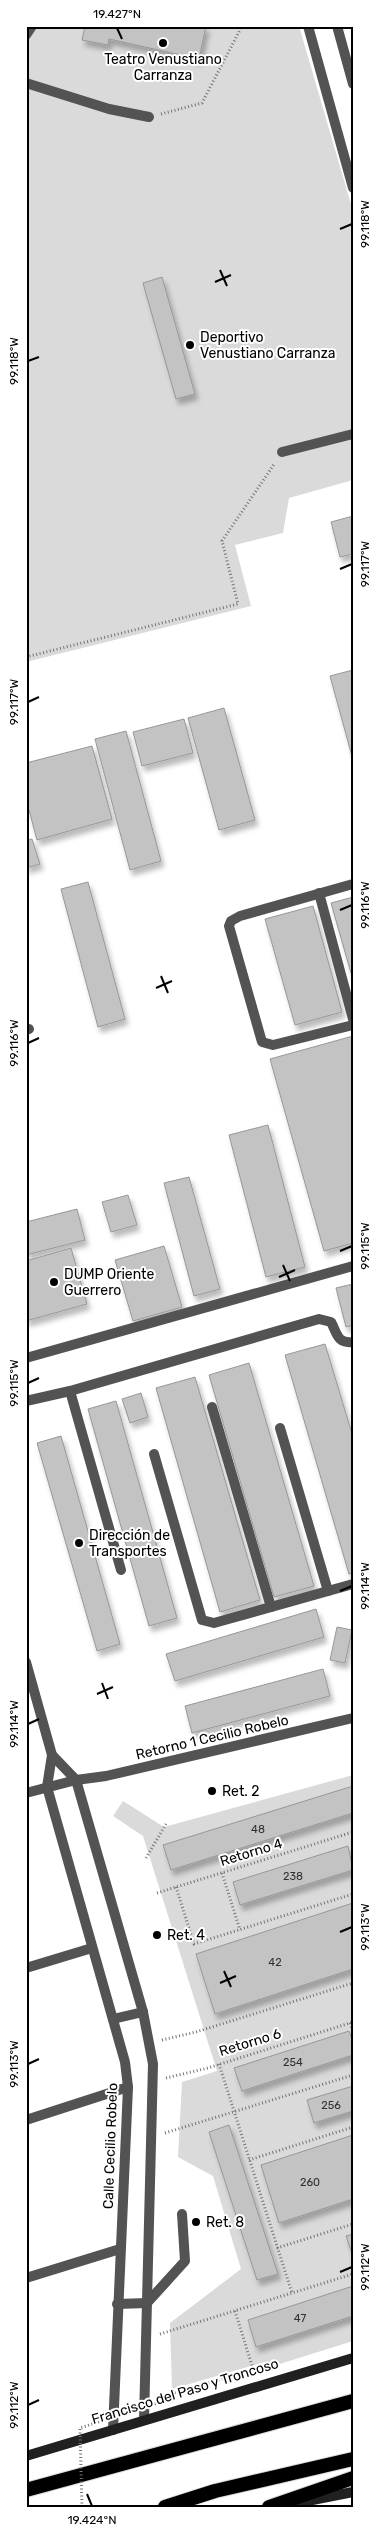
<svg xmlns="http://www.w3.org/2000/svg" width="379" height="2533" font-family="Rubik,sans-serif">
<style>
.green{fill:#dadada}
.building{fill:#c3c3c3;stroke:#979797;filter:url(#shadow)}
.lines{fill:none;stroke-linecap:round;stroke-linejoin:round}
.trunk-casing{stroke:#dbdbdb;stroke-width:16}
.path{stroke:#757575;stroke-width:3;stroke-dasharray:1 2.5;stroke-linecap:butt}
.service{stroke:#535353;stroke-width:10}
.minor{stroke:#535353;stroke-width:10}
.tertiary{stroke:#535353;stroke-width:10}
.secondary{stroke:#202020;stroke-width:10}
.trunk{stroke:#000;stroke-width:14}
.path-bridge{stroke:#757575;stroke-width:3;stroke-dasharray:1 2.5;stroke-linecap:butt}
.ticks{fill:none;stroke:#000;stroke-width:2}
.poi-dot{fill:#000;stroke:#fff;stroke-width:2}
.labels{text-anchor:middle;stroke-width:4;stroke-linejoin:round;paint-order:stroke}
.number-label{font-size:11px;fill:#313131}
.poi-label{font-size:14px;fill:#000;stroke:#fff;text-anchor:start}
.street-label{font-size:14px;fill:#000;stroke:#fff}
.neatline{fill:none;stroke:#000;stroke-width:2}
.ticks-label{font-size:12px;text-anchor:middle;fill:#000}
</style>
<defs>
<filter id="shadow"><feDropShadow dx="3" dy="5.5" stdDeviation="2.5" flood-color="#0004"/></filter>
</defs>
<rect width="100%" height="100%" fill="#fff"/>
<g class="green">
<path d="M 26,26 L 299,26 L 353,211 L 353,480 L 289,498 L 283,533 L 235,545 L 251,606 L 26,662 Z"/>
<path d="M 353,1775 L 353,2341 L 267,2368 L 265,2362 L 172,2389 L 170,2323 L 241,2269 L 213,2176 L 178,2157 L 182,2082 L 217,2071 L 143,1836 L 113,1816 L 123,1801 L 164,1827 Z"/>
</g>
<g class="building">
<path d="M 85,26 L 206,26 L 199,59 L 109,39 L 108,45 L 82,40 Z"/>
<path d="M 162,277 L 195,394 L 176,399 L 143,283 Z"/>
<path d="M 353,516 L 353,554 L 340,557 L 331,522 Z"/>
<path d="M 353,670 L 353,760 L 330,676 Z"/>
<path d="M 224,708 L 255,820 L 219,830 L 188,718 Z"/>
<path d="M 184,719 L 193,753 L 142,766 L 133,732 Z"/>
<path d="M 126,731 L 161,861 L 130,870 L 95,739 Z"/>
<path d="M 92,746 L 112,819 L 37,840 L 26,799 L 26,763 Z"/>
<path d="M 32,839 L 40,864 L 26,868 L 26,840 Z"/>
<path d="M 88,882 L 125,1019 L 98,1027 L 61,889 Z"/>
<path d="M 353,897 L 353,980 L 331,903 Z"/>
<path d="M 313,906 L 342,1012 L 295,1025 L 265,919 Z"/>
<path d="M 353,1036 L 353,1243 L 324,1251 L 270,1059 Z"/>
<path d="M 268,1125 L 305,1267 L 266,1277 L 229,1135 Z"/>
<path d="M 189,1177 L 220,1289 L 194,1296 L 164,1183 Z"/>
<path d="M 128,1195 L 137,1225 L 111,1232 L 102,1202 Z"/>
<path d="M 77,1209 L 85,1240 L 26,1255 L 26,1222 Z"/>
<path d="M 164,1246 L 182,1307 L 133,1321 L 115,1260 Z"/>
<path d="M 71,1248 L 87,1304 L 26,1321 L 26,1261 Z"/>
<path d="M 353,1284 L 353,1325 L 346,1327 L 336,1288 Z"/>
<path d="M 325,1344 L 353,1437 L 353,1573 L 349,1574 L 285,1355 Z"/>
<path d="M 249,1363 L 314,1586 L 274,1597 L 209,1375 Z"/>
<path d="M 195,1377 L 260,1600 L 220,1612 L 156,1388 Z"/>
<path d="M 141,1393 L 148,1417 L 130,1423 L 122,1399 Z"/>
<path d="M 116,1401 L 177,1618 L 149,1626 L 88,1409 Z"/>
<path d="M 61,1436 L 120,1644 L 97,1651 L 37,1443 Z"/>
<path d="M 316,1609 L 324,1637 L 175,1681 L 166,1654 Z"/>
<path d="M 337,1627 L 352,1630 L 345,1663 L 330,1660 Z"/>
<path d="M 323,1669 L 330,1696 L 192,1733 L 185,1706 Z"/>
<path d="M 353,1786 L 353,1813 L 171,1870 L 163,1845 Z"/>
<path d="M 348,1846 L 353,1870 L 240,1905 L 233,1882 Z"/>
<path d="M 353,1903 L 353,1969 L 215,2014 L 196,1954 Z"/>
<path d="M 349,2031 L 353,2042 L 353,2055 L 242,2091 L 234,2068 Z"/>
<path d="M 353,2086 L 353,2111 L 314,2123 L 307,2100 Z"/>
<path d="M 229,2125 L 278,2274 L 257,2280 L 209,2132 Z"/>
<path d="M 353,2135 L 353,2199 L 279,2223 L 261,2165 Z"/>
<path d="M 353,2234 L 353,2256 L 346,2236 Z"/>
<path d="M 353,2286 L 353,2316 L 256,2347 L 248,2320 Z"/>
</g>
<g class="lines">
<g class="trunk-casing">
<g id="trunk">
<path d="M 26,2490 L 353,2401"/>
<path d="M 165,2507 L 215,2491 L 353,2459"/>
<path d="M 269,2507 L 353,2478"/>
</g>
</g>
<g class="path">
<path d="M 161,114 L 202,103 L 242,26"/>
<path d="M 26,657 L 238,604 L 222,541 L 275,463"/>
<path d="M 146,1858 L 166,1824"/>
<path d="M 222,1873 L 240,1930"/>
<path d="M 176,1887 L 194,1944 L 353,1894"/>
<path d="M 157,1893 L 353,1832"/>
<path d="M 171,1936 L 190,1930"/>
<path d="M 350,2023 L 353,2031"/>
<path d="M 162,2040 L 196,2032 L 353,1983"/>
<path d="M 219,2064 L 292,2293"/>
<path d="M 166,2078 L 208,2068 L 353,2022"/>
<path d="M 165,2133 L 353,2075"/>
<path d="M 249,2160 L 353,2127"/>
<path d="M 277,2248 L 353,2224"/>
<path d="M 235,2311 L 254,2372"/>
<path d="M 160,2334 L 353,2274"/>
<path d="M 158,2398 L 239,2374 L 240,2377"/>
</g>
<g class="service">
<path d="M 26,35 L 32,26"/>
<path d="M 26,83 L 109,109 L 149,117"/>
<path d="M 282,452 L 353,434"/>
<path d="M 353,884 L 240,916 L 231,921 L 229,926 L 262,1042 L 273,1045 L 353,1025"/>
<path d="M 319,893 L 353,1019"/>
<path d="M 26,1030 L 29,1029"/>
<path d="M 26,1358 L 353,1266"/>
<path d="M 70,1391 L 121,1570"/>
<path d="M 26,1401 L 70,1391 L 319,1319 L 331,1322 C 337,1333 337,1344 353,1342"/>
<path d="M 212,1407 L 271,1607"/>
<path d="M 280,1428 L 328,1591"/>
<path d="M 154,1454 L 202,1620 L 214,1623 L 353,1584"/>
<path d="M 147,2303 L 185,2261 L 182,2214"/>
</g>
<g class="minor">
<path d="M 26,1793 L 76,1780 L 106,1776 L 353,1718"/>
<path d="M 26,1968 L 92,1948"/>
<path d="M 26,2120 L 128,2087"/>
<path d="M 26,2278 L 120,2249"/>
</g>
<g class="tertiary">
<path d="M 308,26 L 353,188"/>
<path d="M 337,26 L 353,84"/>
<path d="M 26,1662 L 52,1755 L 47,1787 L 125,2062 L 128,2087 L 113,2430"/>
<path d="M 52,1755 L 76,1780 L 143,2012 L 153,2064 L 144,2420"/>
<path d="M 113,2019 L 143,2012"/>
<path d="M 117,2304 L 147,2303"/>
</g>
<g class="secondary">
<path d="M 26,2456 L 353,2358"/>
<path d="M 292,2504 L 353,2492"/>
</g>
<use href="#trunk" class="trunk"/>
<path class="path-bridge" d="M 82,2507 L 80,2428 L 164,2401"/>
</g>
<path class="ticks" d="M 117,28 L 122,39M 340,229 L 352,224M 220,270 L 227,286M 215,282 L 231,275M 28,361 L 39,357M 340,569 L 352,564M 28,702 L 39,697M 340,910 L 352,905M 161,976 L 168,993M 156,988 L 172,981M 28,1043 L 39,1038M 340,1251 L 352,1246M 283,1265 L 290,1281M 279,1277 L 295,1270M 28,1383 L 39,1378M 340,1591 L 352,1586M 102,1683 L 108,1699M 97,1694 L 113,1687M 28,1724 L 39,1719M 340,1932 L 352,1927M 224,1971 L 231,1987M 220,1983 L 236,1976M 28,2064 L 39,2059M 340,2272 L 352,2267M 28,2405 L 39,2400M 87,2494 L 92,2506"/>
<g class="poi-dot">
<circle cx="163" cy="43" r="5"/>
<circle cx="190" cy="345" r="5"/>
<circle cx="54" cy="1282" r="5"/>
<circle cx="79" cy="1543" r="5"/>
<circle cx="212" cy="1791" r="5"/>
<circle cx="157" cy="1935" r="5"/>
<circle cx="196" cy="2222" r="5"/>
</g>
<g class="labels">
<g class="number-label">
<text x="258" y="1833">48</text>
<text x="293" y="1880">238</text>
<text x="275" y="1966">42</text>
<text x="293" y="2066">254</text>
<text x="331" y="2109">256</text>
<text x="310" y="2186">260</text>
<text x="300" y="2322">47</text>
</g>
<g class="poi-label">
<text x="163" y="64" text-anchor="middle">Teatro Venustiano<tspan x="163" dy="16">Carranza</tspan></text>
<text x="200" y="342">Deportivo<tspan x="200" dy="16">Venustiano Carranza</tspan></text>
<text x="64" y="1279">DUMP Oriente<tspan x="64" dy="16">Guerrero</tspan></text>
<text x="89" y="1540">Dirección de<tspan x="89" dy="16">Transportes</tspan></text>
<text x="222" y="1796">Ret. 2</text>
<text x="167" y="1940">Ret. 4</text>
<text x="206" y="2227">Ret. 8</text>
</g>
<g class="street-label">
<text transform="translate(212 1737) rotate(-13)" y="5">Retorno 1 Cecilio Robelo</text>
<text transform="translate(251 1852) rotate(-17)" y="5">Retorno 4</text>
<text transform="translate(250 2042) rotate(-17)" y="5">Retorno 6</text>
<text transform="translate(110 2146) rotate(-88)" y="5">Calle Cecilio Robelo</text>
<text transform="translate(185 2391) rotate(-17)" y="5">Francisco del Paso y Troncoso</text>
</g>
</g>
<rect width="379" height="2533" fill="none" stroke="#ffffff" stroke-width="55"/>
<rect x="28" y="28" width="324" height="2478" class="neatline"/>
<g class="ticks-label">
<text x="117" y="18">19.427°N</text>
<text transform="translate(365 224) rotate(-90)" y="4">99.118°W</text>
<text transform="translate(14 361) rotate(-90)" y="4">99.118°W</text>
<text transform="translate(365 564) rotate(-90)" y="4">99.117°W</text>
<text transform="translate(14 702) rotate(-90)" y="4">99.117°W</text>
<text transform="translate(365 905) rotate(-90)" y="4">99.116°W</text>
<text transform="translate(14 1043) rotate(-90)" y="4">99.116°W</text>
<text transform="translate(365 1246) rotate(-90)" y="4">99.115°W</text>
<text transform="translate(14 1383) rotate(-90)" y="4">99.115°W</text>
<text transform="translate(365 1586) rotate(-90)" y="4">99.114°W</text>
<text transform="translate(14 1724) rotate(-90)" y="4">99.114°W</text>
<text transform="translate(365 1927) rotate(-90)" y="4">99.113°W</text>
<text transform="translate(14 2064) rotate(-90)" y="4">99.113°W</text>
<text transform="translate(365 2267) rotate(-90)" y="4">99.112°W</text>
<text transform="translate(14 2405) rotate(-90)" y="4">99.112°W</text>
<text x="92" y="2524">19.424°N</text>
</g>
</svg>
